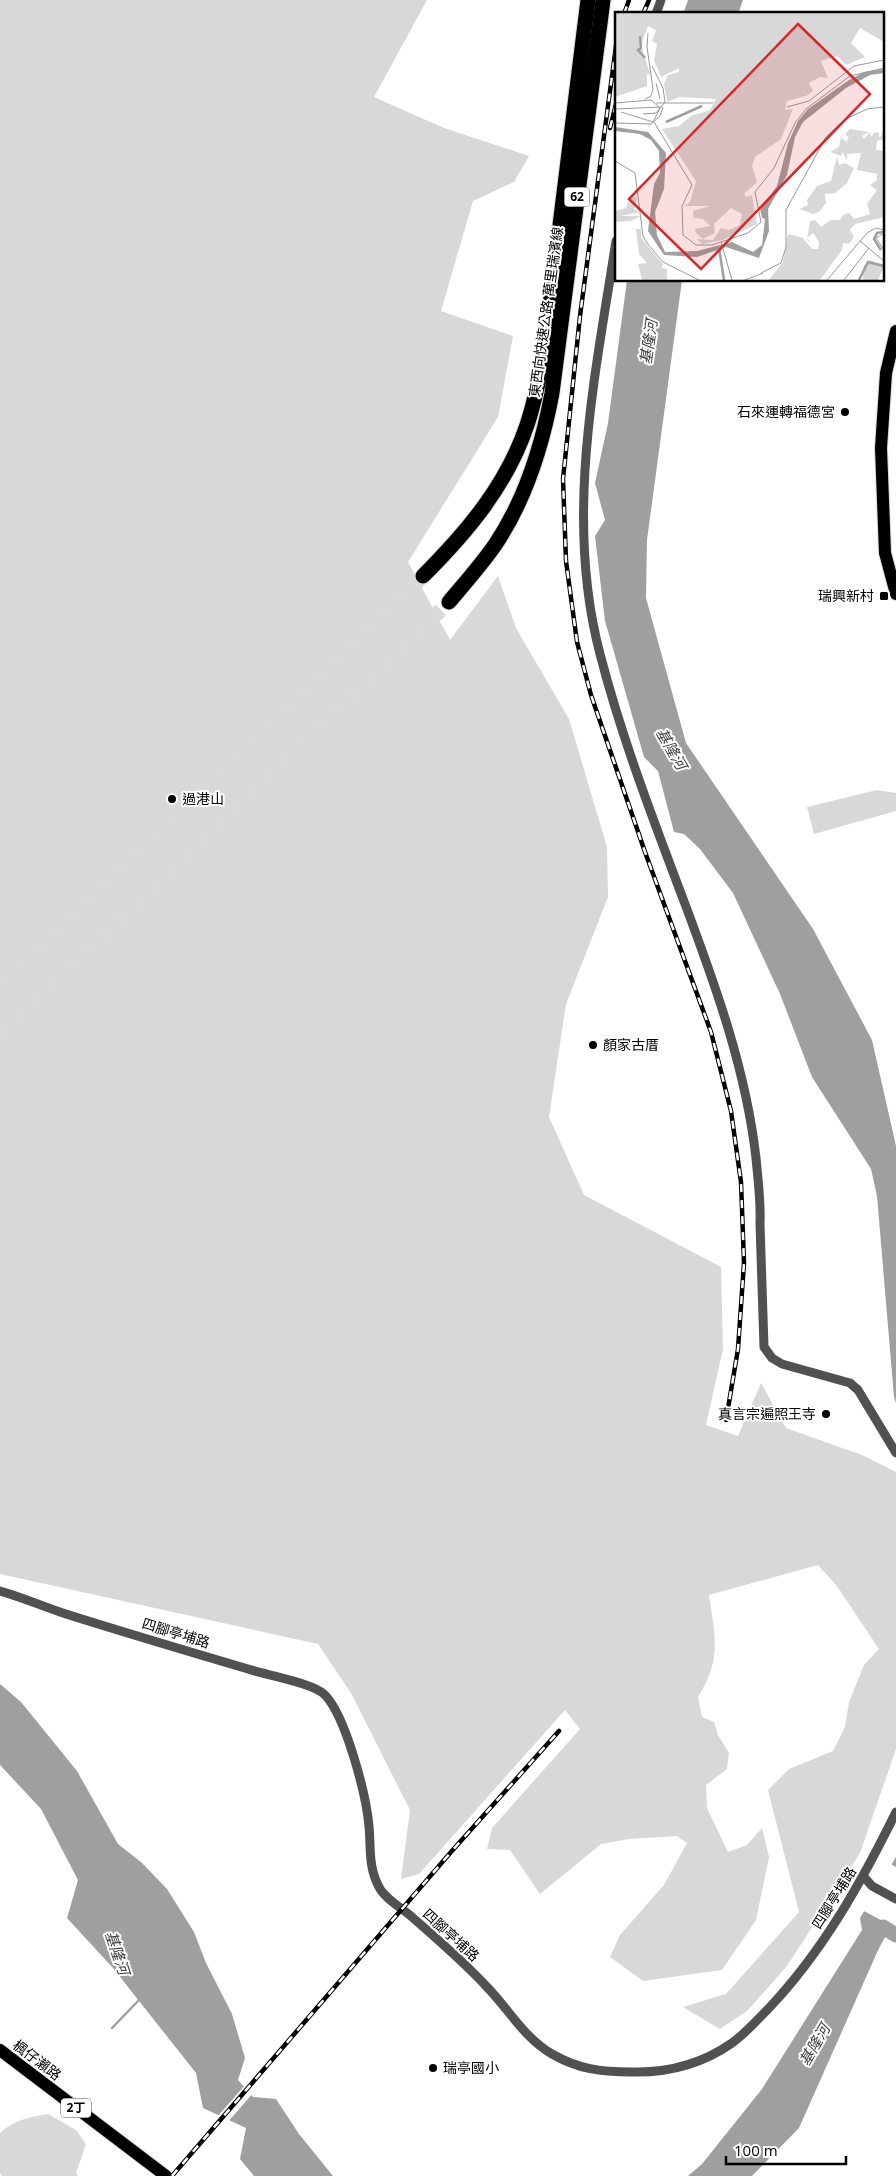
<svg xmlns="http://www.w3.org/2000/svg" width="896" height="2176" font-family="'Open Sans','Noto Sans TC',sans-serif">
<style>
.green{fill:#d8d8d8}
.water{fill:#9f9f9f}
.pier{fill:#fff}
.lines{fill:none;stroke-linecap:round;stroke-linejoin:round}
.stream{stroke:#9f9f9f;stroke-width:2.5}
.river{stroke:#9f9f9f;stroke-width:15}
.highway-tunnel{stroke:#d9d9d9;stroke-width:15;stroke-dasharray:15 8;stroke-linecap:butt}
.primary-casing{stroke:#dbdbdb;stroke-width:14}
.highway-casing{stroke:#dbdbdb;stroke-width:17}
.street{stroke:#515151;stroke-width:9}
.primary{stroke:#000;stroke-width:12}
.highway{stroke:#000;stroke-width:15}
.rail-casing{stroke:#000;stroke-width:4.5}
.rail{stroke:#fff;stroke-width:2.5;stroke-dasharray:8;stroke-linecap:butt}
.poi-dot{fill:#000;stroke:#fff;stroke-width:2}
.labels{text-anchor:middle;stroke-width:4;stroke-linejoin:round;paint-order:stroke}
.shield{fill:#fff;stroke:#4c4c4c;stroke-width:1}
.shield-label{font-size:12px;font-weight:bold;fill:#000}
.street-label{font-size:14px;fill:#000;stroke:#fff}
.poi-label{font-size:14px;fill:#000;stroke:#fff;text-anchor:end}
.water-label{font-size:15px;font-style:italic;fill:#404040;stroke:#fff}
.inset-river{fill:none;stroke:#9f9f9f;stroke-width:2.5}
.inset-road{fill:none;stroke:#999;stroke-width:1}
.view{fill:#d62828;fill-opacity:0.15;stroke:#d62828;stroke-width:2.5}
.inset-edge{fill:none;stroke:#000;stroke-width:2.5}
</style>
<rect width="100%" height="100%" fill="#fff"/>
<g class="green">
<path d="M 0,0 L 427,0 L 374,97 L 444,128 L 529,156 L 514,182 L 473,201 L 441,311 L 513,336 L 498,417 L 408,562 L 450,640 L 498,576 L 516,628 L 569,719 L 607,847 L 608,897 L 566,1004 L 549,1117 L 584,1195 L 721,1267 L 723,1349 L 706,1425 L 738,1436 L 761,1383 L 786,1428 L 862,1455 L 896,1472 L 896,1749 L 860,1853 L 787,1966 L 747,2011 L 720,2029 L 683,2007 L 726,1994 L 799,1912 L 768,1790 L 789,1769 L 833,1751 L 845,1727 L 849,1702 L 864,1665 L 879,1649 L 837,1586 L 818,1565 L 709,1595 C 715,1637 722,1659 698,1697 L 702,1717 L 714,1722 L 718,1735 L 729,1753 L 727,1769 L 706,1785 L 707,1808 L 728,1852 L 747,1845 L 762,1828 L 769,1857 L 756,1920 L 722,1970 L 643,1981 L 610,1957 L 620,1935 L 664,1885 L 687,1843 L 677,1836 L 629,1839 L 601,1844 L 540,1894 L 510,1850 L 487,1849 L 492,1828 L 580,1729 L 565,1710 L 419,1874 L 401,1879 L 410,1810 L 351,1693 L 318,1644 L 0,1574 Z"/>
<path d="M 877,790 L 896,793 L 896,811 L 814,834 L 807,807 Z"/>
<path d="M 48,2114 L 76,2130 L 86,2144 L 76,2173 L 78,2176 L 2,2176 L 0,2173 L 0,2133 C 14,2120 29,2117 48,2114 Z"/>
</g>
<g class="water">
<path d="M 688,0 L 743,0 L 738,14 L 683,14 Z"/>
<path d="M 627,280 L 682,280 L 647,540 L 646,598 L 686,743 L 813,929 L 872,1040 L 896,1146 L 896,1403 L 894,1397 L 877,1196 L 871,1169 L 812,1077 L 780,994 L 733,893 L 700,849 L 684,834 L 674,832 L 658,771 L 644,757 L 605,621 L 595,536 L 605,520 L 595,483 L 608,423 Z"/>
<path d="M 0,1684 L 21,1702 L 77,1771 L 118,1844 L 142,1863 L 167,1889 L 194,1932 L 206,1963 L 232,2014 L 245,2058 L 238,2080 L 253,2097 L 276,2099 L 299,2134 L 333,2176 L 254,2176 L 240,2159 L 246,2128 L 203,2108 L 196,2073 L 113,1968 L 67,1918 L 78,1880 L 41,1809 L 0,1765 Z"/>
<path d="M 896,1857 L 896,1918 L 879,1948 L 799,2128 L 752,2176 L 688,2176 L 702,2164 L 762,2089 L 862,1930 L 860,1918 Z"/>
</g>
<g class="pier">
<path d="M 889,1863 L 896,1867 L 896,1923 L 894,1927 L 862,1910 Z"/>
<path d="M 246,2084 L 253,2093 L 228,2122 L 217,2117 Z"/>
</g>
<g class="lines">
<path class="stream" d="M 112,2028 L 139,2000"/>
<path class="river" d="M 883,1927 L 896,1935"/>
<g class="highway-tunnel">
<path d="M 0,986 L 423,576"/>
<path d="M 0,1036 L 449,602"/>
</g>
<g class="primary-casing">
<g id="primary">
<path d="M 896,331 L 886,373 L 881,448 L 885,553 L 896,594"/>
<path d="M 0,2050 L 166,2176"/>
</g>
</g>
<g class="highway-casing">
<g id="highway">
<path d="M 423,576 C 467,532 507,485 527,425 C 535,402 539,378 544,354 L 588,0"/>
<path d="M 449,602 C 465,583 481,565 495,545 C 526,499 542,447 552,393 L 603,0"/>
</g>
</g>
<g class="street">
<path d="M 656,14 L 661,0"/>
<path d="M 616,241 C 595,377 564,518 600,654 C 622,739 654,822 685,904 C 716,987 746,1070 756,1158 C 758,1180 761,1201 760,1224 L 764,1347 L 772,1358 L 782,1364 L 850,1383 L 858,1390 L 896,1453"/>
<path d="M 0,1591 C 22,1597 44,1607 66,1614 C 126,1633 187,1651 248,1669 C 266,1675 314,1683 325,1695 C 346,1717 366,1794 369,1826 C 371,1847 368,1867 379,1887 C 385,1899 402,1908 412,1917 C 437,1939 463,1961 486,1986 C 508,2008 524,2038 552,2054 C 578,2069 601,2072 631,2072 C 666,2073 702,2064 732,2043 C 746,2033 757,2020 769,2008 C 823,1951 861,1883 896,1812"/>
<path d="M 864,1877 L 872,1886 L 896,1899"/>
</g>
<use href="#primary" class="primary"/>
<use href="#highway" class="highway"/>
<g class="rail-casing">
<g id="rail">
<path d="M 624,14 L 629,0"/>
<path d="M 643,14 L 649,0"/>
<path d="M 616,46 L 580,316 L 563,479 L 566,561 L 577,642 L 591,695 L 645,852 L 711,1032 L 731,1111 L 741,1182 L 744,1263 L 738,1349 L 726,1420"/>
<path d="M 610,128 L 616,104"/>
<path d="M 172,2176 L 451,1852 L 559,1731"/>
</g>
</g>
<use href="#rail" class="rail"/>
</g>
<g class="poi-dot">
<circle cx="845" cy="412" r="5"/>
<rect x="879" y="591" width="10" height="10" rx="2.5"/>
<circle cx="172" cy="799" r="5"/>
<circle cx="593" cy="1045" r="5"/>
<circle cx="826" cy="1414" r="5"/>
<circle cx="433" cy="2068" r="5"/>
</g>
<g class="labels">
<g class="shield">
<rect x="564.5" y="187.5" width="25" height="19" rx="4"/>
<rect x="61" y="2098.5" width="30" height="19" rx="4"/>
</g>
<g class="shield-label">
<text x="577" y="201">62</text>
<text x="76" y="2112">2丁</text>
</g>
<g class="street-label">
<text transform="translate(546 312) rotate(-82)" y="5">東西向快速公路 萬里瑞濱線</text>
<text transform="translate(176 1633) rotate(17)" y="5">四腳亭埔路</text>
<text transform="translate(834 1898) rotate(-58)" y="5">四腳亭埔路</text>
<text transform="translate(451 1935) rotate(42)" y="5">四腳亭埔路</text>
<text transform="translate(37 2060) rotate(37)" y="5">楓仔瀨路</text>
</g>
<g class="poi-label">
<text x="835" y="417">石來運轉福德宮</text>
<text x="874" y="601">瑞興新村</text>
<text x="182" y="804" text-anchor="start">過港山</text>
<text x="603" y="1050" text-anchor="start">顏家古厝</text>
<text x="816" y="1419">真言宗遍照王寺</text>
<text x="443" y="2073" text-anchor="start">瑞亭國小</text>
</g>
<g class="water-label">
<text transform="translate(649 342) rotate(-82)" y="5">基隆河</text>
<text transform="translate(671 749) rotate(60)" y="5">基隆河</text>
<text transform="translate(117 1953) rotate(71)" y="5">基隆河</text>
<text transform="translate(815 2045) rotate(-60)" y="5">基隆河</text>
</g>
</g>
<g transform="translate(615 12)">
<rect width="269" height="269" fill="#fff"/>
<path d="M 0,1 L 269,1 L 269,30 L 245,16 L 236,31 L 250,45 L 231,53 L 222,44 L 206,49 L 213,66 L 205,65 L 194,71 L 198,79 L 191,84 L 172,89 L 170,98 L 178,97 L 166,127 L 140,145 L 137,154 L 142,170 L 129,182 L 131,185 L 137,183 L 142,212 L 108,228 L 87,232 L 82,227 L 98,228 L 106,216 L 114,218 L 125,213 L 127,202 L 116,196 L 99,212 L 100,221 L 88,227 L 81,221 L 80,217 L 95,214 L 88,207 L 79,206 L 78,199 L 95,194 L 69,194 L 75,190 L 81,169 L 47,117 L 64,114 L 76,104 L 95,98 L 101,87 L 65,85 L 52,90 L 49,72 L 53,63 L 64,60 L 64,56 L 46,65 L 39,48 L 42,32 L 37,29 L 41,18 L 33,14 L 26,33 L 35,62 L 32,63 L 32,74 L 0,85 ZM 235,117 L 254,120 L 247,124 L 249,127 L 255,120 L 256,125 L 260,120 L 264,121 L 264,125 L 267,124 L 266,120 L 269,123 L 269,127 L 262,129 L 261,138 L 269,139 L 269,205 L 240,212 L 235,218 L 239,225 L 234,232 L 228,231 L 227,238 L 205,268 L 154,268 L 168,250 L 173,222 L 188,226 L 197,237 L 203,237 L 204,230 L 198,221 L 192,226 L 196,232 L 192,228 L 195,209 L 200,208 L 206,215 L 216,208 L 225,208 L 228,203 L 234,201 L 239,207 L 255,202 L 252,192 L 262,178 L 255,173 L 262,168 L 262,162 L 242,158 L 246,141 L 232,142 L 232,149 L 228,140 L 226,144 L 215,140 L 224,135 L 226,125 L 233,132 L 231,129 L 234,126 L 230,122 ZM 222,145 L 224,153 L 230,151 L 239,156 L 232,171 L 220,181 L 210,182 L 211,191 L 204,200 L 198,202 L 184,197 L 193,193 L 192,188 L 202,174 L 216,169 ZM 15,184 L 22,186 L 19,197 L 25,200 L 6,204 L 26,204 L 16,209 L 0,210 L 0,199 L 11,196 ZM 21,217 L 26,217 L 26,226 L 48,252 L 47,256 L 52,257 L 52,268 L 27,268 L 23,252 L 32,251 L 24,242 ZM 255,248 L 269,254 L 263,268 L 248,268 L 248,255 Z" fill="#d8d8d8"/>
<path d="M 269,57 L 269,61 L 255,63 L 231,76 L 188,110 L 180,125 L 172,163 L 153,197 L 154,219 L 144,246 L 111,235 L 82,245 L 49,243 L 33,219 L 39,172 L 45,161 L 44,139 L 36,128 L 25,122 L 0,119 L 0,115 L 33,120 L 51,141 L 49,177 L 40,200 L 42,223 L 50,240 L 82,239 L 117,230 L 138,240 L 147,233 L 150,207 L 147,206 L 145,197 L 162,174 L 173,131 L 183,109 L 193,97 L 234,68 L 249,60 Z" fill="#9f9f9f"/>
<path class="inset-river" d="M 25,24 L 26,36 L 23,38 L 30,46M 51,110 L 87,94M 104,236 L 109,268M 266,238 L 259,227 L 262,221 L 268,220M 244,268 L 253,250 L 269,254"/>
<path class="inset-road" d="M 41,71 L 45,87M 30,87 L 36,84 L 38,77 L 32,35 L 33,21M 0,91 L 36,88 L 45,96 L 38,110 L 6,100M 41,91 L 98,91M 172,95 L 194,89 L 239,54 L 269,48M 0,97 L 46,95M 28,102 L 41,101 L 50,90 L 48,76 L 37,54M 39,110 L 77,173 L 67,194 L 68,223 L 81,233 L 97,233 L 133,221 L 146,210 L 140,180 L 159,156 L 180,111 L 191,97 L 235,64 L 269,56M 0,111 L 36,112 L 45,104 L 48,95M 0,149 L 20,161 L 28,224 L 32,231 L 48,250 L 84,268M 269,221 L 261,226 L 269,238M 245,229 L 269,249M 106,230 L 117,268M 146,261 L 166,251 L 171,235 L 171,198 L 211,125 L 229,108 L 252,97 L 269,95M 130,268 L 148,261M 212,268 L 252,221 L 261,216 L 269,218M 229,268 L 254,236"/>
<path class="view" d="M 183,12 L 255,82 L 86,257 L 14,187 Z"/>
<rect width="269" height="269" class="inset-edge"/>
</g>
<path d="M726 2156v8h120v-8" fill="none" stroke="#000000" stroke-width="2.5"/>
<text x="734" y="2156" font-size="15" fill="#000000" stroke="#ffffff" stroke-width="4" paint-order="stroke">100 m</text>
</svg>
